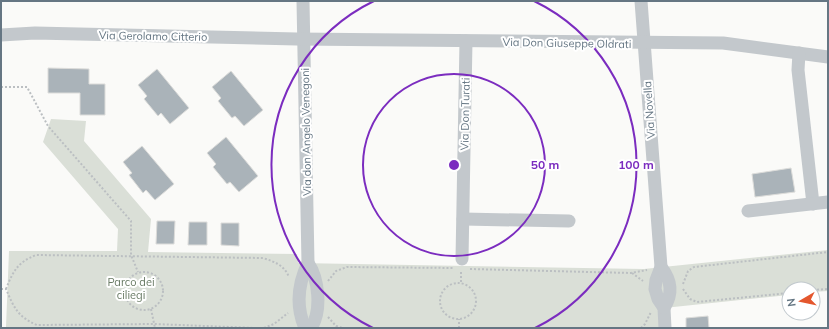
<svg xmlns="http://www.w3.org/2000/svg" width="829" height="329" font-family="Mulish,sans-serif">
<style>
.green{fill:#dadfd7}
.building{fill:#aab3b9;stroke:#dcdcda}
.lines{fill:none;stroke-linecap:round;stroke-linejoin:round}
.path{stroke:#bbbfc2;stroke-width:2;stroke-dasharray:2 2;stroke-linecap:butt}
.street{stroke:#c3c8cc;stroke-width:13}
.ring{fill:none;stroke:#7b2cbf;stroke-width:2}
.labels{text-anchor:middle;stroke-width:4;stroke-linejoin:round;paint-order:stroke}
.street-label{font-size:11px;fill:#657683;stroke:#fff}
.park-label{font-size:11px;fill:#687a64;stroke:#fff}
.centre{fill:#7b2cbf;stroke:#fff;stroke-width:2}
.ring-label{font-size:12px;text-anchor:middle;font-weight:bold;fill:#7b2cbf;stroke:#fff;stroke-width:4;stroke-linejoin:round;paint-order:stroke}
</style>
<rect width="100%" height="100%" fill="#fafaf8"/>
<path class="green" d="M 51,119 L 86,121 L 84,141 L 151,219 L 148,252 L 297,254 L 298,263 L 644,269 L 828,250 L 828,291 L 813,292 L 813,289 L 789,289 L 789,295 L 664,308 L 660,328 L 6,327 L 9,251 L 117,251 L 118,229 L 43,142 Z"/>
<g class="building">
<path d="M 48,68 L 89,69 L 89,84 L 105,84 L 105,115 L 80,115 L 80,93 L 48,93 Z"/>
<path d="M 157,69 L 189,108 L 170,124 L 161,113 L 158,116 L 144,99 L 147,96 L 138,85 Z"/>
<path d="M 231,71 L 263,110 L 244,126 L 235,116 L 232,118 L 218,101 L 221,98 L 212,87 Z"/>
<path d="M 226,137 L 258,176 L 239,192 L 230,182 L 227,184 L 213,167 L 216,164 L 207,153 Z"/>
<path d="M 142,146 L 174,184 L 155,200 L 146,190 L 143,193 L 129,175 L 132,173 L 123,162 Z"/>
<path d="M 791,168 L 795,192 L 755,197 L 752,174 Z"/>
<path d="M 157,221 L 175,221 L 174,244 L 156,244 Z"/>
<path d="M 189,222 L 207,222 L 207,245 L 188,245 Z"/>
<path d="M 221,223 L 239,223 L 239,246 L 221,245 Z"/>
<path d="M 708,316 L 709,328 L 686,328 L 686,318 Z"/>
</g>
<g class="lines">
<g class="path">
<path d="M 1,87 L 27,87 L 48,126 L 131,221 L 131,255 L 138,272"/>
<path d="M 470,269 L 631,273 L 647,270"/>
<circle cx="144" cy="291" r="19"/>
<path d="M 632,273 L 643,281"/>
<path d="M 328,281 L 336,271 L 347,267 L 454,268"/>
<path d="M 461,282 L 461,272"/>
<circle cx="458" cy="301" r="18"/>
<path d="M 683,284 L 688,271 L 694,267 L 828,252"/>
<path d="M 1,289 L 6,289 C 14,308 18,317 37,325 L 155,324 L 255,328"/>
<path d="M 6,289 C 13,271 18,262 36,255 L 263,258 C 275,262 284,265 289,277"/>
<path d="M 683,289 L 690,299 L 697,302 L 789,293"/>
<path d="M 813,290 L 828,289"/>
<path d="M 151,309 L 155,328"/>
<path d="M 328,317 L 336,326 L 343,328"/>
<path d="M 264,328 L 274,324 L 288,313"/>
<path d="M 459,328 L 459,319"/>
<path d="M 641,328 L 645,324 L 651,312"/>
</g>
<g class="street">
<path d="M 303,1 L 308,263 C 298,284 296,307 305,328"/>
<path d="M 641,1 L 661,267 L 656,280 L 655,289 L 658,299 L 664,308 L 665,328"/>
<path d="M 1,35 L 35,33 L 297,39 L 723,43 L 828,57"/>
<path d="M 799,53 L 798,70 L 813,204"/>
<path d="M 748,211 L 828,202"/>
<path d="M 463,219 L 569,221"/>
<path d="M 462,259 L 466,41"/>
<path d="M 308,263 C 319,279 322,311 311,328"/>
<path d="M 661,267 C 672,281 673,294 664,308"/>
</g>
</g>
<g class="ring">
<circle cx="454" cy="165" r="91"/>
<path d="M373 328A182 182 0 0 1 374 1M534 1A182 182 0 0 1 535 328"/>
</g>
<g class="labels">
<g class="street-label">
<text transform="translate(153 36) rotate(1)" y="4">Via Gerolamo Citterio</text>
<text transform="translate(567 43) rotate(1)" y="4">Via Don Giuseppe Oldrati</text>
<text transform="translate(649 110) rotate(-94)" y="4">Via Novella</text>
<text transform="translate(465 114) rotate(-89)" y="4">Via Don Turati</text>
<text transform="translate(306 132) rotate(-91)" y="4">Via don Angelo Venegoni</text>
</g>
<g class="park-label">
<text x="131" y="286">Parco dei<tspan x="131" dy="13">ciliegi</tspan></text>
</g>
</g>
<circle cx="454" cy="165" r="6" class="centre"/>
<g class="ring-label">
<text x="545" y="169">50 m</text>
<text x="636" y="169">100 m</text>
</g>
<rect width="829" height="329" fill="none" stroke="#657683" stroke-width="4"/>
<g transform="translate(801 301) rotate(261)"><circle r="19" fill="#ffffff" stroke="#c1c8cd"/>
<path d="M0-3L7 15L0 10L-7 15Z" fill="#e4572e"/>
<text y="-6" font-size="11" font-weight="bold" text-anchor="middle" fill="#657683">N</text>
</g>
</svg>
